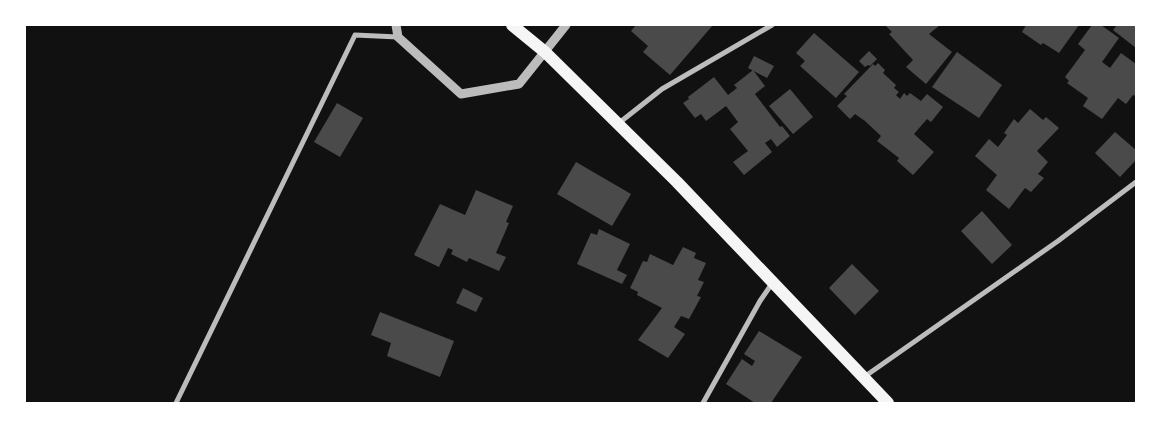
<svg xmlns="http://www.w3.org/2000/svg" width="1161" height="428" font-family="'Public Sans',sans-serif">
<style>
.building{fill:#4a4a4a}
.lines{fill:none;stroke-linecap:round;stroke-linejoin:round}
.minor{stroke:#bcbcbc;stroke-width:5}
.tertiary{stroke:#bcbcbc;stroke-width:9}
.primary{stroke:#f5f5f5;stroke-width:12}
</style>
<rect width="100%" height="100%" fill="#111"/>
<g class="building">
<path d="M 636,25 L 713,25 L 670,75 L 643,52 L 648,46 L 631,31 Z"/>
<path d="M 885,25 L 940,25 L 929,34 L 952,52 L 926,84 L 906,67 L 913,60 L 889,34 L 892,32 Z"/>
<path d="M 1026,25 L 1079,25 L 1059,53 L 1043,43 L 1041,45 L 1022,32 Z"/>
<path d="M 1092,25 L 1101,25 L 1119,38 L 1102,62 L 1110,68 L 1121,53 L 1136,64 L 1136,96 L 1133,95 L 1126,104 L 1118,98 L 1102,119 L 1083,106 L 1088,98 L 1067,83 L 1069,81 L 1065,77 L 1085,50 L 1078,44 Z"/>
<path d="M 1117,25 L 1136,25 L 1136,48 L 1113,30 Z"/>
<path d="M 814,33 L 859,72 L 836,98 L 800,66 L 805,61 L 796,53 Z"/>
<path d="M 869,51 L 877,59 L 870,66 L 868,65 L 865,67 L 859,61 Z"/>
<path d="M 957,52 L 1002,85 L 979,118 L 932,87 Z"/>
<path d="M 754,56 L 774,66 L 767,78 L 748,68 Z"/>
<path d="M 878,63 L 885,70 L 883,73 L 896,85 L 894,88 L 899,92 L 896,95 L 900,99 L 904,93 L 907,96 L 910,93 L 921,101 L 927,94 L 943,107 L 931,122 L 927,119 L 914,134 L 934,152 L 913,175 L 897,161 L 899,158 L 877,141 L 881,136 L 865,121 L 855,114 L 850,119 L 837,106 L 847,96 L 844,94 L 873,64 L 875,66 Z"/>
<path d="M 753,70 L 765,86 L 755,94 L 780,127 L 782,126 L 790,136 L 777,147 L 771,139 L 765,143 L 772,152 L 744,175 L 733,162 L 748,151 L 730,129 L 738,122 L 726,106 L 706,121 L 701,114 L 695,118 L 683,103 L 689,99 L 688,97 L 714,77 L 728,95 L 737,88 L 734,85 Z"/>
<path d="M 790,89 L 813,117 L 793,134 L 769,106 Z"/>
<path d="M 337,103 L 363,118 L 340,157 L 314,142 Z"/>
<path d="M 1030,109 L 1043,120 L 1046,117 L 1059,128 L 1037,151 L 1048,162 L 1038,174 L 1044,178 L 1031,192 L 1025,188 L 1009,209 L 986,190 L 997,175 L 975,156 L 989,139 L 998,147 L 1007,135 L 1004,133 L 1014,119 L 1018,123 Z"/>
<path d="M 1115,132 L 1136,150 L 1136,160 L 1120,177 L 1095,153 Z"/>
<path d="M 576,162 L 631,194 L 612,226 L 557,194 Z"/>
<path d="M 476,190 L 513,206 L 506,222 L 509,223 L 496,253 L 506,257 L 499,271 L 469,258 L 467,262 L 451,254 L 453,250 L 448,248 L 439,267 L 414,255 L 440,204 L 465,215 Z"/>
<path d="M 982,211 L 1012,245 L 992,264 L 961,231 Z"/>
<path d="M 599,229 L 630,244 L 617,270 L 627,275 L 622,284 L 577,264 L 591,233 L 597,235 Z"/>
<path d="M 683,247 L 696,253 L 694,258 L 706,263 L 698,280 L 704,282 L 697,296 L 701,297 L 689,319 L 681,316 L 674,327 L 685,334 L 668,358 L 638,340 L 662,308 L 637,295 L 638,292 L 630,288 L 643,261 L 647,262 L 650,254 L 673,265 Z"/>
<path d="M 852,264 L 879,291 L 855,315 L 829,288 Z"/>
<path d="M 463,288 L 483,298 L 476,312 L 456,303 Z"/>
<path d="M 380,312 L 454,341 L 440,377 L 387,356 L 391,343 L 371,335 Z"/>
<path d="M 759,331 L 802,357 L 771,403 L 755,403 L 726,384 L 742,359 L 752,366 L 755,361 L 744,354 Z"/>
</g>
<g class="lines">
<g class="minor">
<path d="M 619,123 L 662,89 L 772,25"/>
<path d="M 864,377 L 1058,241 L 1136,182"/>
<path d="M 176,403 L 355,35 L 398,37"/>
<path d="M 703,403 L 760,301 L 773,282"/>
</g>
<path class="tertiary" d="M 396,25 L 398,37 L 461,94 L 519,84 L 566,25"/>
<path class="primary" d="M 512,25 L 545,52 L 677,182 L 888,403"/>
</g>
<rect width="1161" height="428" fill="none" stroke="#ffffff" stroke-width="52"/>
</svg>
